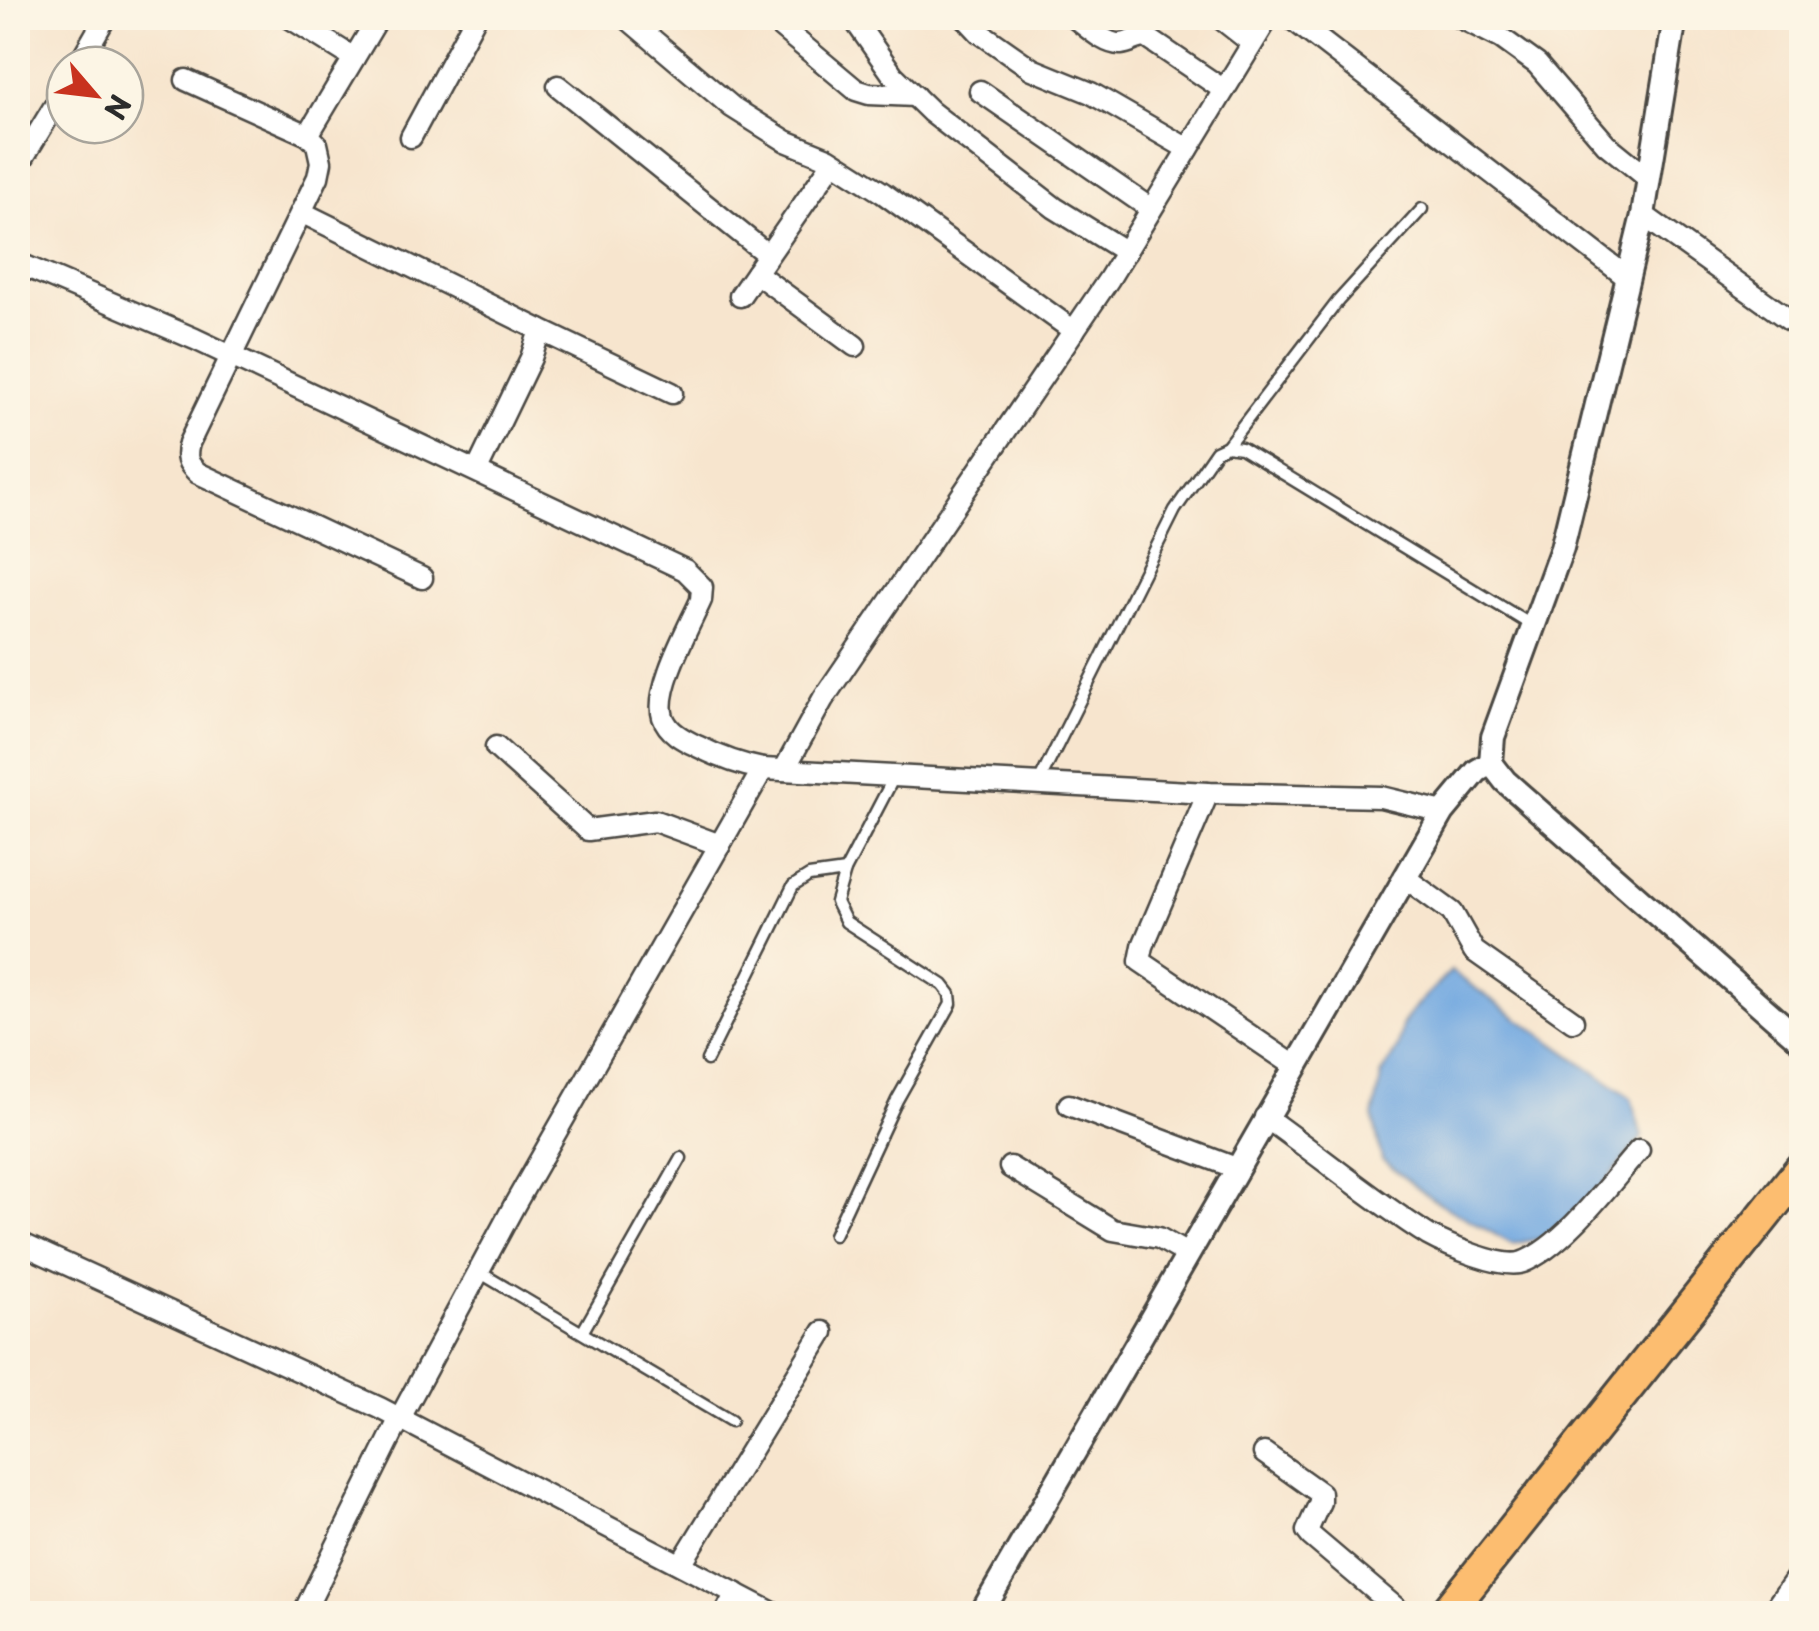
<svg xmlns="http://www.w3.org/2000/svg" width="1819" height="1631" font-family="'Playpen Sans',sans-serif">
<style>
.water{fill:#72a8e0;stroke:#4e6a86;stroke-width:2.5}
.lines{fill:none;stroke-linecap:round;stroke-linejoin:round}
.service-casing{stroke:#4a4743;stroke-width:15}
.minor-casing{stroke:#4a4743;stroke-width:25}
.tertiary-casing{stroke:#4a4743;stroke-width:28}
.trunk-casing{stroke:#4a4743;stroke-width:38}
.service{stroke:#fff;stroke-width:10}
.minor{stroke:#fff;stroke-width:20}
.tertiary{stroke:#fff;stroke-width:22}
.trunk{stroke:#fcbd6f;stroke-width:32}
</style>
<rect width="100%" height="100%" fill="#fcf5e5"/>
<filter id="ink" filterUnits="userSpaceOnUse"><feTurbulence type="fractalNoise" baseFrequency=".01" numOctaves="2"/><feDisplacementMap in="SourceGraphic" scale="20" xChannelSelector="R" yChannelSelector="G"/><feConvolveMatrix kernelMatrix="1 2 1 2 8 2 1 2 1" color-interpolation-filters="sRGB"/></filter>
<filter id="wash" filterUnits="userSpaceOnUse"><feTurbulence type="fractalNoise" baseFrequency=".0048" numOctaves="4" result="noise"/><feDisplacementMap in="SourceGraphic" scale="40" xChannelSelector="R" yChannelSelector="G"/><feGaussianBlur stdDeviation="2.25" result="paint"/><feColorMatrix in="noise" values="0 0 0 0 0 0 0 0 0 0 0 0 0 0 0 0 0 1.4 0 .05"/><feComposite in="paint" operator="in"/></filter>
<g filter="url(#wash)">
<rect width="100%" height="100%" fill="#f7e5ce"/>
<path class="water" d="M 1451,971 L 1631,1098 L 1642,1137 L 1600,1189 L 1549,1237 L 1512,1244 L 1429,1197 L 1382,1160 L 1373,1117 L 1382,1074 L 1398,1047 L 1402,1026 L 1414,1008 Z"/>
</g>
<g filter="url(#ink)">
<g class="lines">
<g class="service-casing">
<g id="service">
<path d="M 1227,446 L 1338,301 L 1422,209"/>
<path d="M 1038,784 L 1175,510 L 1216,451 L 1227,446 L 1241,448 L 1533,626"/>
<path d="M 707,1060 L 793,886 L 809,876 L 845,871"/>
<path d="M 834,1235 L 897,1100 L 951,1004 L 950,994 L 943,985 L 846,922 L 836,902 L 845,871 L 894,777"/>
<path d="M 479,1272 L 731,1421"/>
<path d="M 583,1331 L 681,1158"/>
</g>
</g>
<g class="minor-casing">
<g id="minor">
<path d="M 290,18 L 354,58"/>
<path d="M 627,18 L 732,107 L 786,141 L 828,158 L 883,193 L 1074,331"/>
<path d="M 770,18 L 856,90 L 869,94 L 915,96"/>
<path d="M 853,18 L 893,75 L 931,112 L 1055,208 L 1126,252"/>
<path d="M 966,18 L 979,32 L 1032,69 L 1091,93 L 1188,149"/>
<path d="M 1075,18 C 1086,26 1105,45 1121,44 C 1131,43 1136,37 1146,37 L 1224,90"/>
<path d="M 1220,18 L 1252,43"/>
<path d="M 1291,18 L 1628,278"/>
<path d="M 1461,18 L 1501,38 L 1537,64 L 1606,144 L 1649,179"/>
<path d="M 78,65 L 105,18"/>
<path d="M 186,80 L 308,135 L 317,144 L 321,162 L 318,177 L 189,443 C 185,458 187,463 198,473 L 422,578"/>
<path d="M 558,86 L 768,255"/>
<path d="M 980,91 L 1151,209"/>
<path d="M 308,135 L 378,18"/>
<path d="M 411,137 L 475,18"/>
<path d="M 18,166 L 65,89"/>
<path d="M 303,213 L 540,330 L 531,358 L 477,470"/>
<path d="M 1643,215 L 1802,329"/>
<path d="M 18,263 L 195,339 L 685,570 L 702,587 L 701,600 C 689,627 654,689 663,717 C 668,732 684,740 697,746 C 719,757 740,765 763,769 L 1208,793 L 1381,797 L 1443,812"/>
<path d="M 756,273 L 855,346"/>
<path d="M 740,296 L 833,162"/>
<path d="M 540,330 L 672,393"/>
<path d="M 496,747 L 588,830 L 655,821 L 720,845"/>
<path d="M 784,770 L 823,699 L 1109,279 L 1268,18"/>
<path d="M 1208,793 L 1143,946 L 1140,961 L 1295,1066"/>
<path d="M 1404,877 L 1452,912 L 1474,951 L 1573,1021"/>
<path d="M 1069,1105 L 1236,1168"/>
<path d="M 1265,1117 C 1319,1155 1372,1200 1428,1235 C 1446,1245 1504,1270 1523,1262 C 1564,1246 1610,1183 1639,1150"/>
<path d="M 1010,1167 L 1113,1230 L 1159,1238 L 1187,1254"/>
<path d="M 18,1242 L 380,1408 L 775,1614"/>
<path d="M 1264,1453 L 1320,1493 L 1320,1502 L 1307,1531 L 1311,1536 L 1403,1614"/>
<path d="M 681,1564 L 823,1332"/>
<path d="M 303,1614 L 400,1418 L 515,1204 L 763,769"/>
<path d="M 725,1614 L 736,1593"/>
<path d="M 1771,1614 L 1802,1570"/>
</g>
</g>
<g class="tertiary-casing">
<g id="tertiary">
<path d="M 1675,18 L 1643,215 L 1562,548 L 1493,737 L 1491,763 L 1505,781 L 1802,1042"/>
<path d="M 981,1614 L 1443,812 L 1477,771 L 1491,763"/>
</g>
</g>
<g class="trunk-casing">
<path id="trunk" d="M 1446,1614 L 1802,1168"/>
</g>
<use href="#service" class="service"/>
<use href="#minor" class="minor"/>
<use href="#tertiary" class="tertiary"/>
<use href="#trunk" class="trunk"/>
</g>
</g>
<rect width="1819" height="1631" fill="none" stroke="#fcf5e5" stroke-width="60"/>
<g transform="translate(95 95) rotate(118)"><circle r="48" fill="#fcf5e5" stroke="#a8a49b" stroke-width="2.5"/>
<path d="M0-8L18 38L0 25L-18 38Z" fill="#c8321e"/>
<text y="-15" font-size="28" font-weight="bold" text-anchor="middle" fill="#2b2b2b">N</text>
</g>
</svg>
